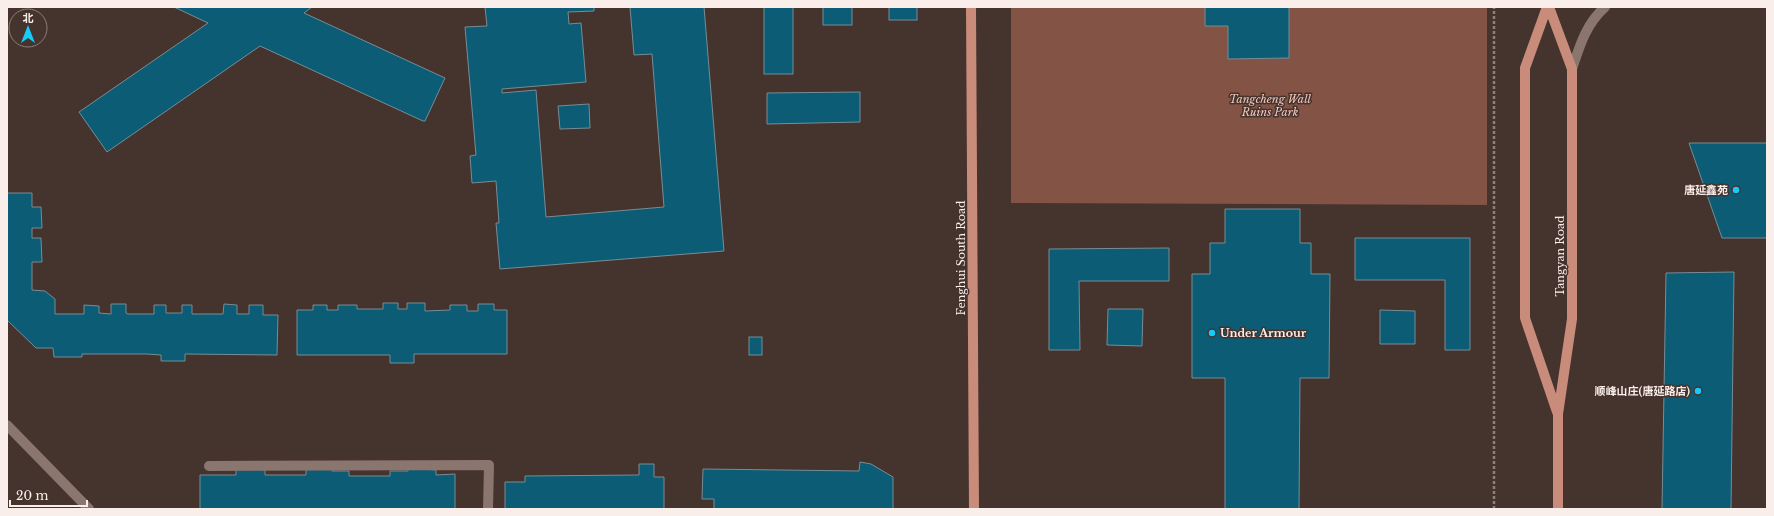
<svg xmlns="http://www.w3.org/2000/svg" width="1774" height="516" font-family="'Libre Baskerville','Noto Sans SC',serif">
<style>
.green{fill:#835345}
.building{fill:#0b5c74;stroke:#778d95}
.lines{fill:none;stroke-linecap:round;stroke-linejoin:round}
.path{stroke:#8e7f7a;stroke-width:2.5;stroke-dasharray:3 2;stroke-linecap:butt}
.minor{stroke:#8a756f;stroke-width:10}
.tertiary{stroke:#8a756f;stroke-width:10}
.primary{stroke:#ca8c7a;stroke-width:10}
.poi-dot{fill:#16cafb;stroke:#45332e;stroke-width:1.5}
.labels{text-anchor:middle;stroke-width:3;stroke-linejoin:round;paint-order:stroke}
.park-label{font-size:11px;font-style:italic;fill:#f5cabd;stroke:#45332e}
.poi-label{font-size:11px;font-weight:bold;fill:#faeeea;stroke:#45332e;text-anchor:end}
.street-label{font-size:11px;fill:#faeeea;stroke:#45332e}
</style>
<rect width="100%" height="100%" fill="#45332e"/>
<path class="green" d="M 1011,7 L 1487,7 L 1487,205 L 1011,203 Z"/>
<g class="building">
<path d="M 174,7 L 312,7 L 304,13 L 445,78 L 425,121 L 423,121 L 260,46 L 107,152 L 79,112 L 208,23 Z"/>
<path d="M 485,7 L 594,7 L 594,11 L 568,12 L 569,24 L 581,23 L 586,82 L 502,89 L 502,93 L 536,90 L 546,217 L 664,207 L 652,54 L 634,55 L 630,7 L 704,7 L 724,251 L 500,269 L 496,223 L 499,223 L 496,181 L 472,183 L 470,156 L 476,155 L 465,27 L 487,26 Z"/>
<rect x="764" y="7" width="29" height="67"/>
<rect x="823" y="7" width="29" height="18"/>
<rect x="889" y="7" width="28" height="13"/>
<path d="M 1205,7 L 1289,7 L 1289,58 L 1228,59 L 1228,26 L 1205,26 Z"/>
<path d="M 860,92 L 860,122 L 767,124 L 767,93 Z"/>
<path d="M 589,104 L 590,128 L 560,129 L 558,106 Z"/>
<path d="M 1689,143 L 1767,143 L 1767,238 L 1722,238 Z"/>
<path d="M 7,193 L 32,193 L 32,207 L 41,207 L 42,228 L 32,228 L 32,238 L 41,238 L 42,262 L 32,262 L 32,290 L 45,291 L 55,299 L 55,314 L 84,314 L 84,305 L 99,306 L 99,313 L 111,314 L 111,304 L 126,304 L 126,313 L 128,314 L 154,314 L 154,305 L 166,305 L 166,313 L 182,313 L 182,305 L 192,305 L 192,314 L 223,314 L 224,304 L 237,305 L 237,314 L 249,314 L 249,305 L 263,305 L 263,315 L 278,315 L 277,355 L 185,354 L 185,361 L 161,361 L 161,355 L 147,354 L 82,354 L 82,357 L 54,357 L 53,348 L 36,348 L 7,320 Z"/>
<path d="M 1225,209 L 1300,209 L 1300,243 L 1311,243 L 1311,274 L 1330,274 L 1329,378 L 1300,378 L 1299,509 L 1225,509 L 1225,378 L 1192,378 L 1192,274 L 1210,274 L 1210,243 L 1225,243 Z"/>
<path d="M 1355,238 L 1470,238 L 1470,350 L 1445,350 L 1445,280 L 1355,280 Z"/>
<path d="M 1169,248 L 1169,281 L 1079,281 L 1080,350 L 1049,350 L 1049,249 Z"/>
<path d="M 1734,272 L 1731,509 L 1662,509 L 1666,273 Z"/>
<path d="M 383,303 L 398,303 L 398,309 L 407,309 L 407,303 L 425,303 L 425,311 L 450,310 L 450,305 L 467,305 L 467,311 L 478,311 L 478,304 L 494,304 L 494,310 L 507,310 L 507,354 L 414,354 L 414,363 L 390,363 L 390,355 L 297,355 L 297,310 L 313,310 L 313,305 L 327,305 L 327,310 L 338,310 L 338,305 L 357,305 L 357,309 L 383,309 Z"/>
<path d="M 1108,309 L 1143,309 L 1142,346 L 1107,345 Z"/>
<path d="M 1380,310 L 1415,311 L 1415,344 L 1380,344 Z"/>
<rect x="749" y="337" width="13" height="18"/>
<path d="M 860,462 L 871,464 L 893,477 L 893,509 L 714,509 L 714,499 L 702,499 L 703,469 L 859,471 Z"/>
<path d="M 639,464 L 654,464 L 654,477 L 664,477 L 664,509 L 505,509 L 505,482 L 525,482 L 525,476 L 639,475 Z"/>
<path d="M 306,467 L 332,467 L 332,471 L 349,471 L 349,476 L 390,476 L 390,471 L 408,471 L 408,468 L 436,470 L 436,475 L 455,474 L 455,509 L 200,509 L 200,475 L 236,475 L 236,468 L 265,470 L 265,475 L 306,475 Z"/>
</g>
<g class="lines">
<path class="path" d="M 1494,509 L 1494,7"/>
<g class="minor">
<path d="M 7,425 L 89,509"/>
<path d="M 209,466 L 489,465 L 488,509"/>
</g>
<path class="tertiary" d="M 1572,69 C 1580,45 1586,24 1605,7"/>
<g class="primary">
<path d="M 971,7 L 974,509"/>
<path d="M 1547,7 L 1525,68 L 1525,318 L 1557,412"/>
<path d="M 1549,7 L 1572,69 L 1572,319 L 1558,414 L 1558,509"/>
</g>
</g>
<g class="poi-dot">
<circle cx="1736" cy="190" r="4"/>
<circle cx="1212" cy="333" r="4"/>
<circle cx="1698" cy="391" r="4"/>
</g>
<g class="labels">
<g class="park-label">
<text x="1270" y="103">Tangcheng Wall<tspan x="1270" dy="13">Ruins Park</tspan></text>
</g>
<g class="poi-label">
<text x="1728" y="194">唐延鑫苑</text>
<text x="1220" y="337" text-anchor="start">Under Armour</text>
<text x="1690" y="395">顺峰山庄(唐延路店)</text>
</g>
<g class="street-label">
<text transform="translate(1560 256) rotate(-90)" y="4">Tangyan Road</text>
<text transform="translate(961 258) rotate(-90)" y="4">Fenghui South Road</text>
</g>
</g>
<rect width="1774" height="516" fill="none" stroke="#faeeea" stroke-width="16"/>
<g transform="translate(28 28)"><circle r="19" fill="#45332e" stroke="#8d7e79"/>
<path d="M0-3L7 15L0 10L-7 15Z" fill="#16cafb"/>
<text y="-6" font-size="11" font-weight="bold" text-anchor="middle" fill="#faeeea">北</text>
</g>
<path d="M10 500v6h77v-6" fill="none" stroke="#faeeea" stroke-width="2"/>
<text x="16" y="500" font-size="12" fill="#faeeea" stroke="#45332e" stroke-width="3" paint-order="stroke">20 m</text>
</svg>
